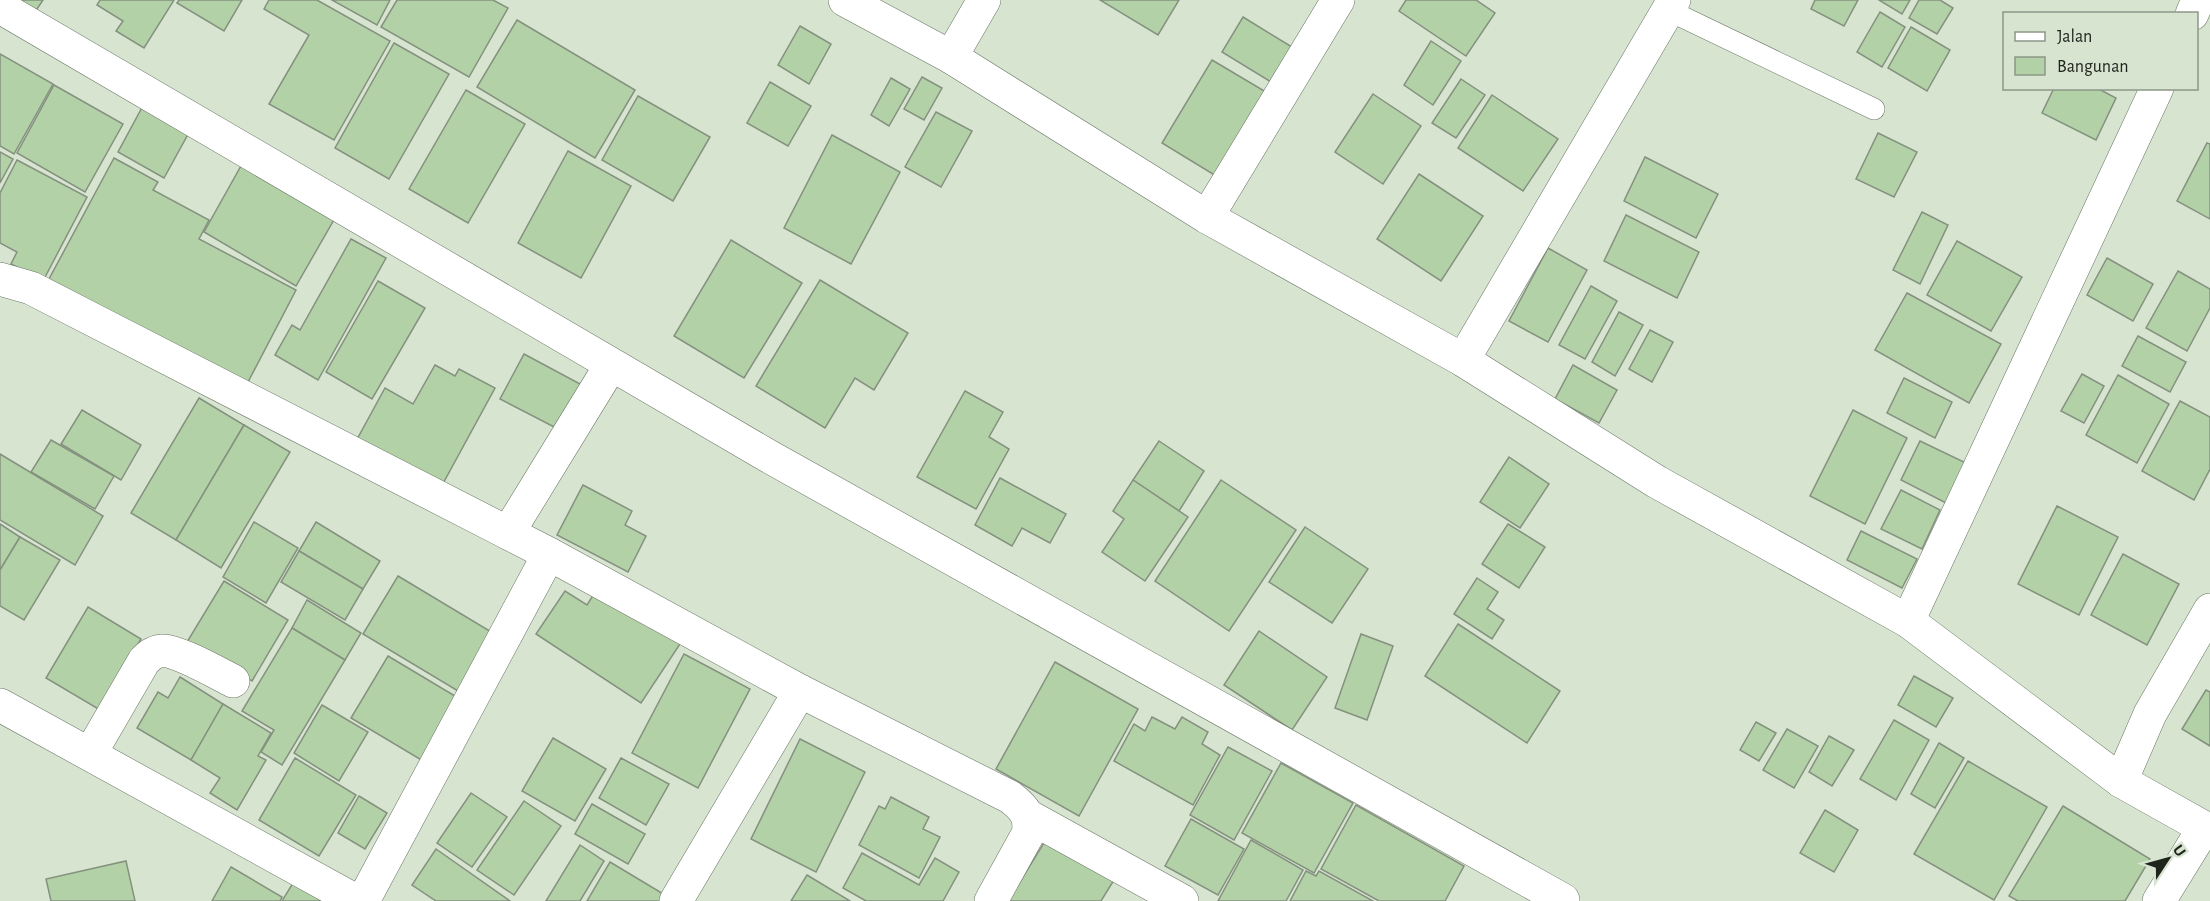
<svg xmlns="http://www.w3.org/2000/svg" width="2210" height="901" font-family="'Alegreya Sans',sans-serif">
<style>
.building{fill:#b3d1a7;stroke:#84917f;stroke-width:1.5}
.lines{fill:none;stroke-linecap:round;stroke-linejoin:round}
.lane-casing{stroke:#6a7665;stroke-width:22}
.street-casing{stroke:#6a7665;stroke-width:34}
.lane{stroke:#fff;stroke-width:21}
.street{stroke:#fff;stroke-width:33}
</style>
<rect width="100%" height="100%" fill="#d6e4d0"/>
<g class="building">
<path d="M 17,0 L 43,0 L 35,12 Z"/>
<path d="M 100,0 L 174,0 L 144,48 L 116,31 L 123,21 L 97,5 Z"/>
<path d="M 179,0 L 242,0 L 224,31 L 177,3 Z"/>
<path d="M 269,0 L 317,0 L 390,41 L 334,140 L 269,104 L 309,35 L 264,9 Z"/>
<path d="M 332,0 L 390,0 L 377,25 Z"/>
<path d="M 397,0 L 493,0 L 508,8 L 469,77 L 381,27 Z"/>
<path d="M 1100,0 L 1179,0 L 1158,35 Z"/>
<path d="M 1406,0 L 1476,0 L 1495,13 L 1466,56 L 1399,11 Z"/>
<path d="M 1815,0 L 1858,0 L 1844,26 L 1811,9 Z"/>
<path d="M 1879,0 L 1910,0 L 1902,14 Z"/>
<path d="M 1919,0 L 1940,0 L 1953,8 L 1937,34 L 1909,18 Z"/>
<path d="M 1880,12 L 1905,27 L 1882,67 L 1857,52 Z"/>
<path d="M 1243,17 L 1292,47 L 1271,82 L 1222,52 Z"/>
<path d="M 517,20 L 635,90 L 595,158 L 477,87 Z"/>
<path d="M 800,26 L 831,44 L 809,84 L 778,65 Z"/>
<path d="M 1911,27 L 1950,50 L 1927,91 L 1888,68 Z"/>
<path d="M 1431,41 L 1461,61 L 1433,105 L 1404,85 Z"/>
<path d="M 394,43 L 449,74 L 389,179 L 335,148 Z"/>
<path d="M 0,54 L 53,84 L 14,154 L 0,146 Z"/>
<path d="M 1212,60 L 1266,92 L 1216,176 L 1162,143 Z"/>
<path d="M 922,77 L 942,88 L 924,120 L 904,109 Z"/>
<path d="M 891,78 L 910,89 L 889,126 L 871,115 Z"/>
<path d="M 1461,79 L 1485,95 L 1456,138 L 1432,123 Z"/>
<path d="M 770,82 L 811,106 L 788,146 L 747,123 Z"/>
<path d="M 54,85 L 123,124 L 85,192 L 17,153 Z"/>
<path d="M 2054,88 L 2097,88 L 2116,98 L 2096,140 L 2042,113 Z"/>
<path d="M 466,90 L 525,124 L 468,223 L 409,189 Z"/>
<path d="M 1373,94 L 1421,126 L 1383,184 L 1335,152 Z"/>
<path d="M 1492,95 L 1558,139 L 1523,191 L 1458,148 Z"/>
<path d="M 638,96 L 710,137 L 673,201 L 602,160 Z"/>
<path d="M 145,102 L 192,127 L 164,178 L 118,152 Z"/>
<path d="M 936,112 L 972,131 L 941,187 L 905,167 Z"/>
<path d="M 1878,133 L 1917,152 L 1894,197 L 1856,179 Z"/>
<path d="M 832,135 L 900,172 L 851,264 L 784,228 Z"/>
<path d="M 2207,143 L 2210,144 L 2210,219 L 2177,201 Z"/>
<path d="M 568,151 L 631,186 L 581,278 L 518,243 Z"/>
<path d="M 0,152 L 13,159 L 0,183 Z"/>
<path d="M 246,157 L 339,211 L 296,286 L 204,232 Z"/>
<path d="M 1645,157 L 1718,194 L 1696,238 L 1624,201 Z"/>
<path d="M 114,158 L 158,182 L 153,190 L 209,220 L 199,239 L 296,290 L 247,384 L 49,279 Z"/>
<path d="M 17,160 L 87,197 L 43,281 L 11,264 L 17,252 L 0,243 L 0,193 Z"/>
<path d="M 1419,174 L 1483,216 L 1441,281 L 1377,239 Z"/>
<path d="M 1922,212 L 1948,225 L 1920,284 L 1893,270 Z"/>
<path d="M 1626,215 L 1699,252 L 1677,298 L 1604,261 Z"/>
<path d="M 351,239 L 386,258 L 318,380 L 275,355 L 292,325 L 300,330 Z"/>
<path d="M 731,240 L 802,283 L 744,378 L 674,336 Z"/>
<path d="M 1957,241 L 2022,277 L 1991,331 L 1927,295 Z"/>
<path d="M 1548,248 L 1587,270 L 1548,342 L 1509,321 Z"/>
<path d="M 2107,258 L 2153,284 L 2133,321 L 2087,295 Z"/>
<path d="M 2178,271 L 2210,289 L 2210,308 L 2187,351 L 2146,328 Z"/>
<path d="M 820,280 L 908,333 L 874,390 L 855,378 L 825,428 L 756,386 Z"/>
<path d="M 378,281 L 425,308 L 372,399 L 326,372 Z"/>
<path d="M 1591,286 L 1617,301 L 1585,359 L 1559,345 Z"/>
<path d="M 1907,293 L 2001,344 L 1969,403 L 1875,350 Z"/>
<path d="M 1619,312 L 1643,325 L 1615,376 L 1592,362 Z"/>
<path d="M 1650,330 L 1673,342 L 1652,382 L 1629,369 Z"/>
<path d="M 2138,336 L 2186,362 L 2170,392 L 2122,366 Z"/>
<path d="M 524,354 L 582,385 L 558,429 L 500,399 Z"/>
<path d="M 435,365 L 455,376 L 459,369 L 495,388 L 440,489 L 355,443 L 385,388 L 413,404 Z"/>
<path d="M 1573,365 L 1617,390 L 1599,423 L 1555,399 Z"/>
<path d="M 2082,374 L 2104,386 L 2084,423 L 2061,411 Z"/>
<path d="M 2118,375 L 2169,404 L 2137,463 L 2086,435 Z"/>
<path d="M 1904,378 L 1952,402 L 1935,438 L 1887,413 Z"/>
<path d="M 965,391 L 1003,412 L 989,437 L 1009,449 L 976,509 L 917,477 Z"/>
<path d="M 199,398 L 244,425 L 176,540 L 131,513 Z"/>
<path d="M 2180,401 L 2210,417 L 2210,469 L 2194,500 L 2142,471 Z"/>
<path d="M 82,410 L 141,445 L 121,480 L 61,444 Z"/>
<path d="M 1853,410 L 1907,438 L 1865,524 L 1810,496 Z"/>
<path d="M 244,425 L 290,452 L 221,568 L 176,540 Z"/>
<path d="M 51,440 L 114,476 L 95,509 L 31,472 Z"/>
<path d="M 1159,441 L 1204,471 L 1179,511 L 1133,480 Z"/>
<path d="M 1920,441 L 1966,463 L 1946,503 L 1901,480 Z"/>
<path d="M 0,454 L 103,516 L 75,565 L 0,520 Z"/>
<path d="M 1509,457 L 1549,484 L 1520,528 L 1480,502 Z"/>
<path d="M 1000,478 L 1066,514 L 1050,543 L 1022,528 L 1012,546 L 975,525 Z"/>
<path d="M 1133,480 L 1188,517 L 1145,581 L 1102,552 L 1124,519 L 1113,511 Z"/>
<path d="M 1221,480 L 1296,530 L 1229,631 L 1155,581 Z"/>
<path d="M 583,485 L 632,511 L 625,525 L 646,536 L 628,572 L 557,535 Z"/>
<path d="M 1901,490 L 1940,510 L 1922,549 L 1881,529 Z"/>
<path d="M 2057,506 L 2118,537 L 2079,615 L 2018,584 Z"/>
<path d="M 254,522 L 298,548 L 266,603 L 223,577 Z"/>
<path d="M 316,522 L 380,561 L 363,589 L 299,551 Z"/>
<path d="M 0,524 L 20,537 L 0,570 Z"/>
<path d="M 1508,524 L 1545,547 L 1519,588 L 1482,564 Z"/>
<path d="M 1305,527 L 1368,569 L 1332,623 L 1269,582 Z"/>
<path d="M 1861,531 L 1917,559 L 1902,588 L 1847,560 Z"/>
<path d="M 20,537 L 60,560 L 24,620 L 0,606 L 0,570 Z"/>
<path d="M 299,551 L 363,589 L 345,620 L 281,582 Z"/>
<path d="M 2123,554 L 2179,584 L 2147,645 L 2091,615 Z"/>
<path d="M 398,576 L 498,636 L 463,694 L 363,634 Z"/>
<path d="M 1477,578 L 1498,592 L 1487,609 L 1504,620 L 1492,639 L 1454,614 Z"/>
<path d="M 224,581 L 288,620 L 252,681 L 187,642 Z"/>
<path d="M 597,589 L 680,644 L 641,703 L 536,634 L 565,591 L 587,605 Z"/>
<path d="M 307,600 L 361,633 L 345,660 L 292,628 Z"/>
<path d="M 88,607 L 141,639 L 100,710 L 46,678 Z"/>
<path d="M 1458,624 L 1560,691 L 1527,743 L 1425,676 Z"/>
<path d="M 292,628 L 345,660 L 282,765 L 261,752 L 274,730 L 242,711 Z"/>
<path d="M 1259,631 L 1327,677 L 1292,730 L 1224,685 Z"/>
<path d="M 1361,634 L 1393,646 L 1367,720 L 1335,708 Z"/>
<path d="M 684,654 L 750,689 L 698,788 L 632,753 Z"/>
<path d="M 388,656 L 460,699 L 423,761 L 351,718 Z"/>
<path d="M 1055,662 L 1138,709 L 1079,816 L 996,769 Z"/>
<path d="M 1914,676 L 1953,698 L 1936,727 L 1898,705 Z"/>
<path d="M 180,677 L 223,704 L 191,760 L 137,728 L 158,692 L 168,698 Z"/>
<path d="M 2206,690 L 2210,692 L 2210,746 L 2182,729 Z"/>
<path d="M 223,704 L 271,733 L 258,756 L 266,760 L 237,810 L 210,793 L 220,778 L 191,760 Z"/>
<path d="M 322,705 L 368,732 L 339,781 L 294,753 Z"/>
<path d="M 1152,717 L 1175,729 L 1182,717 L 1208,732 L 1202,744 L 1220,755 L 1193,805 L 1114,761 L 1134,724 L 1145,731 Z"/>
<path d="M 1894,720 L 1929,740 L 1896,800 L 1860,779 Z"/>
<path d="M 1756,722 L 1776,733 L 1759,761 L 1740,750 Z"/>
<path d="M 1787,729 L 1818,746 L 1794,788 L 1763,770 Z"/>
<path d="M 1829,736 L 1854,750 L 1832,786 L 1809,772 Z"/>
<path d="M 553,738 L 606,769 L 575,821 L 522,791 Z"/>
<path d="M 800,739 L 865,772 L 816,872 L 751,839 Z"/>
<path d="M 1939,743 L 1964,758 L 1935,808 L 1911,794 Z"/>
<path d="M 1228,747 L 1272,771 L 1234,840 L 1190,815 Z"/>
<path d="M 295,758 L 356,795 L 319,856 L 259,820 Z"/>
<path d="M 621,758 L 669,784 L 646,825 L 599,798 Z"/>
<path d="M 1968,761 L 2047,807 L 1994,900 L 1914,854 Z"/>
<path d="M 1281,763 L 1353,803 L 1314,873 L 1242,833 Z"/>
<path d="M 471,793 L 507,817 L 472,867 L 437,843 Z"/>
<path d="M 359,796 L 387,813 L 365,849 L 338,833 Z"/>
<path d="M 891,797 L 929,817 L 923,829 L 940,837 L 919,878 L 859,845 L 879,806 L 885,809 Z"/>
<path d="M 524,801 L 561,826 L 514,895 L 477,870 Z"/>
<path d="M 592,804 L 645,834 L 628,864 L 575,834 Z"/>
<path d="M 1356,805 L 1464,866 L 1445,901 L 1379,901 L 1321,869 Z"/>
<path d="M 2063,806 L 2150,859 L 2125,901 L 2018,901 L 2009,896 Z"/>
<path d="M 1825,810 L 1858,830 L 1834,872 L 1800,853 Z"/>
<path d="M 1191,819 L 1244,849 L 1218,895 L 1165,866 Z"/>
<path d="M 1047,838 L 1114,880 L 1101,901 L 1008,901 Z"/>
<path d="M 1251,840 L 1303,870 L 1286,901 L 1218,901 Z"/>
<path d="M 580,845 L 604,861 L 580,901 L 546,901 Z"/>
<path d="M 436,849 L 510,901 L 436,901 L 412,885 Z"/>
<path d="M 862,853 L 919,885 L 935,858 L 959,872 L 943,901 L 866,901 L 843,888 Z"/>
<path d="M 126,861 L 135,901 L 51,901 L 46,879 Z"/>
<path d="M 610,862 L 670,898 L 668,901 L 587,901 Z"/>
<path d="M 231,867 L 282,897 L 280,901 L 212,901 Z"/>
<path d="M 1306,871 L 1316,876 L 1319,871 L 1373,901 L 1290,901 Z"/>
<path d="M 807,875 L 850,901 L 791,901 Z"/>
<path d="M 293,883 L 322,901 L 282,901 Z"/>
</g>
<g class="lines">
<g class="lane-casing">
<path id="lane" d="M 1668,10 L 1874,109"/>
</g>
<g class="street-casing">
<g id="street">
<path d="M 845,0 L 951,57 L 1207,217 L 1463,360 L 1657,482 L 1908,621 L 2121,781 L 2210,831"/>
<path d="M 0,7 L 770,457 L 1563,900"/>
<path d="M 2192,14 L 2198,0"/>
<path d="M 951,57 L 984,0"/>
<path d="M 1207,217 L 1338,0"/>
<path d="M 0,279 L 31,288 L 508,533"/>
<path d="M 1463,360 L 1674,0"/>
<path d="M 611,365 L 508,533 L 549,554 L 800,691 L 1010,797 C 1023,807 1032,816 1028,834 L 991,901"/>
<path d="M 1908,621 L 2157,88"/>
<path d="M 0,705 L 356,901"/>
<path d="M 90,754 L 144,661 C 149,656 153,652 161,651 C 175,649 217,673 233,681"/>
<path d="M 2121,781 L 2150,714 L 2210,610"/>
<path d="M 1028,816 L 1182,901"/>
<path d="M 363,901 L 549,554"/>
<path d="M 676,901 L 800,691"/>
<path d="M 2159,901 L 2204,828"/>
</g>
</g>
<use href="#lane" class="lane"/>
<use href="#street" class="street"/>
</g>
<rect x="2003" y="12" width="195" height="78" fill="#d6e4d0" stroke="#8c9788" stroke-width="1.5"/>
<rect x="2015" y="32" width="30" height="9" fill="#ffffff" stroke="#8c9788" stroke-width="1.5"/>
<text x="2057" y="42" font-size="18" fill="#1e231c">Jalan</text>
<rect x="2015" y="57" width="30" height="18" fill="#b3d1a7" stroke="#8c9788" stroke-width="1.5"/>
<text x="2057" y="72" font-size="18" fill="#1e231c">Bangunan</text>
<g transform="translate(2168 859) rotate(54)" stroke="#d6e4d0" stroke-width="4.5" paint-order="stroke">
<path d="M0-4.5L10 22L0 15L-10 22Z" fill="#1e231c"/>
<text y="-9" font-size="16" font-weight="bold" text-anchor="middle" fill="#1e231c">U</text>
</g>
</svg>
